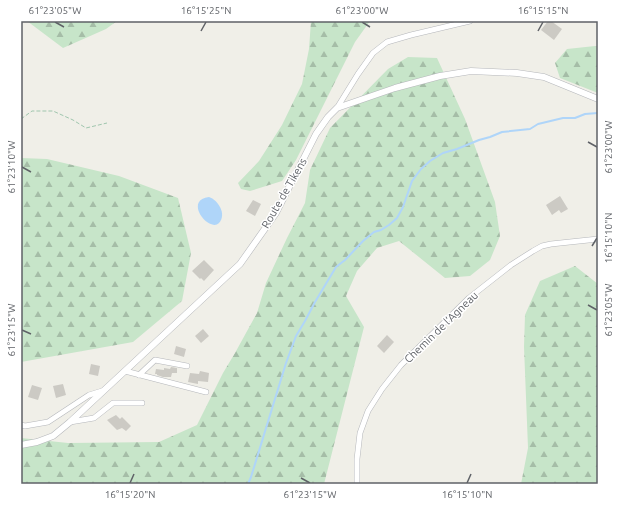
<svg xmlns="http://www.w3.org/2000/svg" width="619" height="505" font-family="Ubuntu,sans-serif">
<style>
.forest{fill:url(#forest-firs)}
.water{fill:#afd5f9}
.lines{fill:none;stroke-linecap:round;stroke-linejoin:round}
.stream{stroke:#afd5f9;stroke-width:2}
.building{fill:#cccac4}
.minor-casing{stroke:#b5b7bb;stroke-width:6}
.tertiary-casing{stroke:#b5b7bb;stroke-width:7}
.path{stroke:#a0c6ae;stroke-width:1;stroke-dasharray:4 2;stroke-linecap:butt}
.minor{stroke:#fff;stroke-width:5}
.tertiary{stroke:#fff;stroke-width:6}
.ticks{fill:none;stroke:#5f6267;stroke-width:1.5}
.labels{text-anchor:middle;stroke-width:3;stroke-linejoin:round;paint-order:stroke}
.street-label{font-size:11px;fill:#5f6267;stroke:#fff}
.neatline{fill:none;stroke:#5f6267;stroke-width:1.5}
.ticks-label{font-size:10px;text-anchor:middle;fill:#5f6267}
</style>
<defs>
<pattern id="forest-firs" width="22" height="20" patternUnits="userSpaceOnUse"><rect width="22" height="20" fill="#c7e5c9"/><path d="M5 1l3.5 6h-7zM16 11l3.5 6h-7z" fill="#a5bda7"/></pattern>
</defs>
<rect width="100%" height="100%" fill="#f0efe8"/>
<g class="forest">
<path d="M 27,21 L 117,21 L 106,29 L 63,48 Z"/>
<path d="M 311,21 L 370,21 L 355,42 L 296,160 L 282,181 L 250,191 L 241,189 L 238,183 L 259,161 L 282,125 L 302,84 L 309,49 Z"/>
<path d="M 595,46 L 598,47 L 598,93 L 560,78 L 555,63 L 567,49 Z"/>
<path d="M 408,57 L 437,58 L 465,119 L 495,202 L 500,236 L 490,260 L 470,276 L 445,278 L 399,241 L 377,248 L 357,271 L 346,296 L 364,327 L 324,484 L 21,484 L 21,438 L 68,443 L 159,442 L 197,425 L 223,373 L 235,353 L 257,313 L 266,283 L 287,238 L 305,203 L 310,170 L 330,128 L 388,69 Z"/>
<path d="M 21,158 L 47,159 L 119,176 L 178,198 L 191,253 L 182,301 L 133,342 L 21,362 Z"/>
<path d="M 575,266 L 598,284 L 598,484 L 521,484 L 528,448 L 524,347 L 525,315 L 540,281 Z"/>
</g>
<path class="water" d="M 209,197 C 218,200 227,214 219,223 C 209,233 183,200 209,197 Z"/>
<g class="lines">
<path class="stream" d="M 248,484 L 251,477 L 286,363 L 296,336 L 305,321 L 315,302 L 336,267 L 345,260 L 363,241 L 374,232 L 381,230 L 389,225 L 397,218 L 403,207 L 412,181 L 421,169 L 430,161 L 443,153 L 457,149 L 479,140 L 490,137 L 502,132 L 530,129 L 538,124 L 563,118 L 575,118 L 585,114 L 598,113"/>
</g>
<g class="building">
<path d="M 548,21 L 551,21 L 562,29 L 554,40 L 541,30 Z"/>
<path d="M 560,196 L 568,209 L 561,213 L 559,210 L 552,215 L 546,205 Z"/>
<path d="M 253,200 L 261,204 L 255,216 L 246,211 Z"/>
<path d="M 204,260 L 214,270 L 204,281 L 201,278 L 200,279 L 192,271 Z"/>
<path d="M 203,329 L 209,336 L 201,343 L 195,336 Z"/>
<path d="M 387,335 L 394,342 L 384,353 L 377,346 Z"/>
<path d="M 176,346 L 186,349 L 184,357 L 174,354 Z"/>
<path d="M 91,364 L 100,366 L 98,376 L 89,374 Z"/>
<path d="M 171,367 L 177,368 L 177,373 L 172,373 L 171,377 L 163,377 L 157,375 L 157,374 L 155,374 L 156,369 L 164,370 L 164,368 L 170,369 Z"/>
<path d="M 200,371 L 209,373 L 208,382 L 198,381 L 198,384 L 188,382 L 190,373 L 199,374 Z"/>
<path d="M 63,384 L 66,395 L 56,398 L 53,386 Z"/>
<path d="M 32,385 L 42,388 L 38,400 L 28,397 Z"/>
<path d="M 116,415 L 120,419 L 122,417 L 131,426 L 126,431 L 122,428 L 117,430 L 107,420 Z"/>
</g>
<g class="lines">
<g class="minor-casing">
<g id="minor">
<path d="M 337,108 L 358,74 L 373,53 L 387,42 L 411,35 L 470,21"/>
<path d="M 125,371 L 206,392"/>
<path d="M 139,375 L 155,360 L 187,366"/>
<path d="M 70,422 L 94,418 L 113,403 L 142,403"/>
<path d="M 21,425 L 25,426 L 48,422 L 89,395 L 102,391"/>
<path d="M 357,484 L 357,459 L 360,433 L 368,411 L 382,389 L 401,365 L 469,298 L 511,265 L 533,251 L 542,246 L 551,244 L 598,239"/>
</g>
</g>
<g class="tertiary-casing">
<path id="tertiary" d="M 21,445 L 37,442 L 53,436 L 70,422 L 240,264 L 276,213 L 316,134 L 328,117 L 337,108 L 395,88 L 440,76 L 471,71 L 517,73 L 544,77 L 598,99"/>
</g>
<path class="path" d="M 21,119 L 32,111 L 53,111 L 73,120 L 86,128 L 107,123"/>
<use href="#minor" class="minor"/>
<use href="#tertiary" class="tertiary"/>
</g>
<path class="ticks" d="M 55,22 L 64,27M 362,22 L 370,27M 201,31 L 206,22M 538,31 L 543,22M 588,142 L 597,147M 22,167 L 31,172M 592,246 L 597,238M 588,305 L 597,310M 22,330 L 31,334M 301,478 L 310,483M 130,483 L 134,474M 467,483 L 471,474"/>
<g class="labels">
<g class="street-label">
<text transform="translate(284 193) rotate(-60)" y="4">Route de Tikens</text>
<text transform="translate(441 327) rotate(-44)" y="4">Chemin de l’Agneau</text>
</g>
</g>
<rect width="619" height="505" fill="none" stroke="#ffffff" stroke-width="44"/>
<rect x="22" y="22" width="575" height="461" class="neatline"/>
<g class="ticks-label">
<text x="55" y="14">61°23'05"W</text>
<text x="206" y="14">16°15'25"N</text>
<text x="362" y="14">61°23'00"W</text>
<text x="543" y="14">16°15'15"N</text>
<text transform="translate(608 147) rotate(-90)" y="4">61°23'00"W</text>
<text transform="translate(11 167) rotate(-90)" y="4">61°23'10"W</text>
<text transform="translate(608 238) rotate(-90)" y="4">16°15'10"N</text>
<text transform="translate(608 310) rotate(-90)" y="4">61°23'05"W</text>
<text transform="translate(11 330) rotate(-90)" y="4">61°23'15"W</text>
<text x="130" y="498">16°15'20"N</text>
<text x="310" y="498">61°23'15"W</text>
<text x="467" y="498">16°15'10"N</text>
</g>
</svg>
